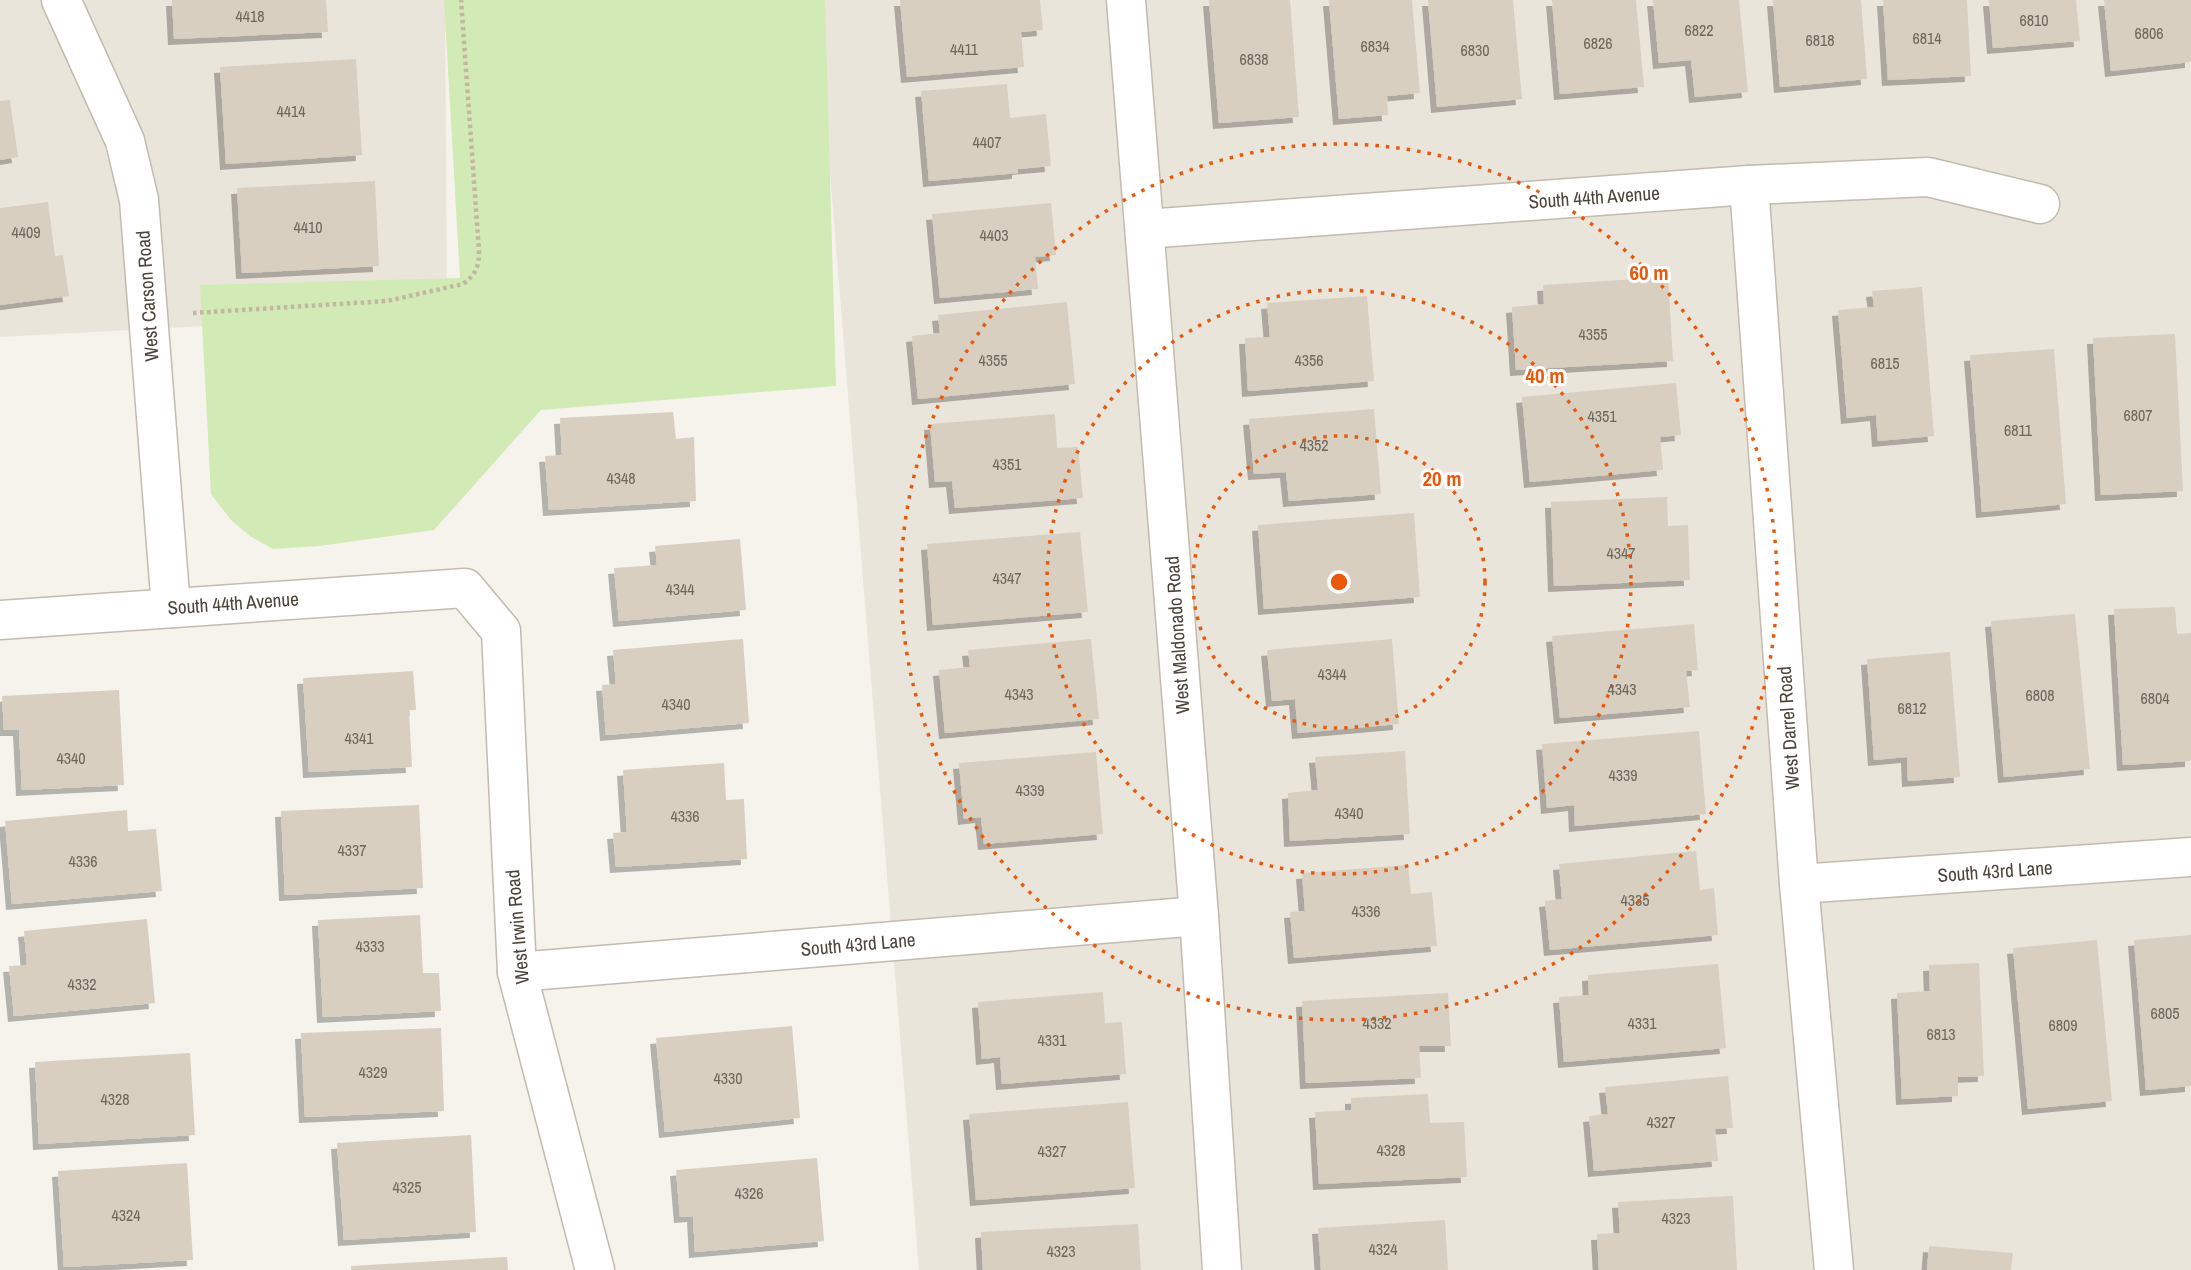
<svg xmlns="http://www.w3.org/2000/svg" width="2191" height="1270" font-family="'Archivo Narrow',sans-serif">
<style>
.residential{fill:#eae5da}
.green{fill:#d2eab5}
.building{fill:#d8cfc1;filter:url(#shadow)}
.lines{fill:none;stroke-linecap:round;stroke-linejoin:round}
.minor-casing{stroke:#c2bbae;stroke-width:41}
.path{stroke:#c4b79f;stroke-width:4.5;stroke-dasharray:3.5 3.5;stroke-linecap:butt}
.minor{stroke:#fff;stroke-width:38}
.ring{fill:none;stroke:#e8590c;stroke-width:3.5;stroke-dasharray:3.5 7}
.labels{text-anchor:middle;stroke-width:6;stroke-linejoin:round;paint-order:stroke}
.number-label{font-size:16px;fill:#6e675b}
.street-label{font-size:19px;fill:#4b4439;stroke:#fff}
.centre{fill:#e8590c;stroke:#fff;stroke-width:3.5}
.ring-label{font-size:21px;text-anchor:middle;font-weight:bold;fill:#e8590c;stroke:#fff;stroke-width:6;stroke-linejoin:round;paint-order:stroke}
</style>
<defs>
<filter id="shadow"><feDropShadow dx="-6" dy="6" stdDeviation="0" flood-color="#0004"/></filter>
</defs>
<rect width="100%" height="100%" fill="#f6f3ec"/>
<g class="residential">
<path d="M 0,0 L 445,0 L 447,313 L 0,337 Z"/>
<path d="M 816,0 L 2191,0 L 2191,1270 L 919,1270 Z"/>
</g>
<path class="green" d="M 444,0 L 825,0 L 836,386 L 541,410 L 434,530 L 319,546 L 273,549 L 250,536 L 231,520 L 211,494 L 200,285 L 460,278 Z"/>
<g class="building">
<path d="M 172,0 L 326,0 L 328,32 L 174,39 Z"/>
<path d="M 900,0 L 1040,0 L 1043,30 L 1021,32 L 1024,67 L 907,77 Z"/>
<path d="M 1209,0 L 1290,0 L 1299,117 L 1219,123 Z"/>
<path d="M 1329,0 L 1412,0 L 1420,93 L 1387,96 L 1388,115 L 1339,119 Z"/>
<path d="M 1428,0 L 1513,0 L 1522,99 L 1437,107 Z"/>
<path d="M 1552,0 L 1636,0 L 1644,87 L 1560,94 Z"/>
<path d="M 1653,0 L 1739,0 L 1748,92 L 1695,97 L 1691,60 L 1659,63 Z"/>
<path d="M 1773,0 L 1861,0 L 1867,79 L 1780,87 Z"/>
<path d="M 1883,0 L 1967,0 L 1971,76 L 1888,80 Z"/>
<path d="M 1989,0 L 2076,0 L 2080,41 L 1993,48 Z"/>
<path d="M 2104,0 L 2191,0 L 2191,62 L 2111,71 Z"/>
<path d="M 356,59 L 362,155 L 226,164 L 220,67 Z"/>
<path d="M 1007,84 L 1010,118 L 1046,114 L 1051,166 L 1018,169 L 1018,173 L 929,181 L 921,91 Z"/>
<path d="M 10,100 L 18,157 L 0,160 L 0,101 Z"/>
<path d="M 375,181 L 379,266 L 242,273 L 237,188 Z"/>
<path d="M 48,202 L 55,256 L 63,255 L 69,296 L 0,305 L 0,208 Z"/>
<path d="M 1051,203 L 1056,255 L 1035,257 L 1038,289 L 940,298 L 932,214 Z"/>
<path d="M 1668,277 L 1673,361 L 1516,370 L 1512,307 L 1544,304 L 1543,285 Z"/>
<path d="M 1922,287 L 1934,436 L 1878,441 L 1876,415 L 1847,418 L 1838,310 L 1874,307 L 1872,291 Z"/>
<path d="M 1367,296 L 1374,381 L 1248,391 L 1245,338 L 1270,337 L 1267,303 Z"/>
<path d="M 1067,302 L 1075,384 L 918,399 L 912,336 L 940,333 L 938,315 Z"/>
<path d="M 2175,334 L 2183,491 L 2101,495 L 2093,338 Z"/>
<path d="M 2054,349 L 2066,504 L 1982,512 L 1970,355 Z"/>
<path d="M 1676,383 L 1681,435 L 1660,437 L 1663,470 L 1530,482 L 1522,397 Z"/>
<path d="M 1374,409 L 1381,494 L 1289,501 L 1286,472 L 1254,474 L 1249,419 Z"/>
<path d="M 673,412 L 676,439 L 694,437 L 696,501 L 549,510 L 545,456 L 562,455 L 560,418 Z"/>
<path d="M 1055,414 L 1057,448 L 1078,447 L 1083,498 L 955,508 L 952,481 L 935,482 L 930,424 Z"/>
<path d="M 1667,497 L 1668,526 L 1688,525 L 1690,580 L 1554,586 L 1551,502 Z"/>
<path d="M 1414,513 L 1420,597 L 1264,609 L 1258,525 Z"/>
<path d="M 1080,532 L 1088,612 L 933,625 L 927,544 Z"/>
<path d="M 740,539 L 746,610 L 619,621 L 614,568 L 657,565 L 655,546 Z"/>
<path d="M 2175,607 L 2177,634 L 2191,633 L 2191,761 L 2123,765 L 2114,609 Z"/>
<path d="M 2075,614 L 2090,769 L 2004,777 L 1991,621 Z"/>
<path d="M 1694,624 L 1698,670 L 1686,671 L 1690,707 L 1560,718 L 1552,636 Z"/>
<path d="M 743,639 L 749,723 L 606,735 L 602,685 L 616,684 L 613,650 Z"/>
<path d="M 1091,639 L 1099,719 L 945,733 L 939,670 L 970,667 L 968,650 Z"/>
<path d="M 1392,639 L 1399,724 L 1298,733 L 1295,699 L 1272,701 L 1267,650 Z"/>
<path d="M 1950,652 L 1960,777 L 1908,781 L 1907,757 L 1874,760 L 1867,659 Z"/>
<path d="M 413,671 L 416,710 L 409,710 L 412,767 L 309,772 L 303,678 Z"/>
<path d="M 119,690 L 124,785 L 22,790 L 19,730 L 4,730 L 2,696 Z"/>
<path d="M 1699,731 L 1706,814 L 1575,826 L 1574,805 L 1547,808 L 1542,744 Z"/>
<path d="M 1405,751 L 1410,834 L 1290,841 L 1288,793 L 1318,790 L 1315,757 Z"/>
<path d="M 1096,752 L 1103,834 L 984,844 L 981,817 L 964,819 L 959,763 Z"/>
<path d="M 724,763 L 726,800 L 744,799 L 747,859 L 616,867 L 613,833 L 627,832 L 623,770 Z"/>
<path d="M 419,805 L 423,888 L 285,895 L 281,811 Z"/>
<path d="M 127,810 L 128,831 L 156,829 L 162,891 L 12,904 L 5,821 Z"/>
<path d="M 1696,851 L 1700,890 L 1714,888 L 1718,935 L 1550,950 L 1545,901 L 1562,899 L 1559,864 Z"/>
<path d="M 1408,865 L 1411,894 L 1432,892 L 1437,946 L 1294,958 L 1290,912 L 1305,911 L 1302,873 Z"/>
<path d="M 420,915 L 423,973 L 439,973 L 441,1011 L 323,1017 L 318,920 Z"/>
<path d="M 147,919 L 155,1003 L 14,1016 L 9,966 L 27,965 L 24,931 Z"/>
<path d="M 2191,935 L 2191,1086 L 2146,1090 L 2134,940 Z"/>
<path d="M 2097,940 L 2112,1101 L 2028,1109 L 2013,948 Z"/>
<path d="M 1979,963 L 1984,1076 L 1958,1077 L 1958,1096 L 1902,1099 L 1897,993 L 1930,991 L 1929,965 Z"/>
<path d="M 1718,964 L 1726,1048 L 1564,1062 L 1559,997 L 1589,995 L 1588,975 Z"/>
<path d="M 1103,992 L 1105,1023 L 1122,1022 L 1126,1074 L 1002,1084 L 1000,1057 L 982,1059 L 978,1002 Z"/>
<path d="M 1448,993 L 1451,1046 L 1419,1046 L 1421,1078 L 1306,1083 L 1302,1001 Z"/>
<path d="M 792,1026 L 800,1118 L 665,1132 L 656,1038 Z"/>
<path d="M 441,1028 L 444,1111 L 305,1117 L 301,1033 Z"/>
<path d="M 190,1053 L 195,1135 L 39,1144 L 35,1062 Z"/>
<path d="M 1728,1076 L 1733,1128 L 1715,1129 L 1718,1161 L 1594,1171 L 1589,1116 L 1608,1114 L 1605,1087 Z"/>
<path d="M 1428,1094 L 1430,1123 L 1464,1122 L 1467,1177 L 1319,1184 L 1315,1112 L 1351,1110 L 1351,1098 Z"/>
<path d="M 1128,1102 L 1135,1188 L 976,1200 L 969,1114 Z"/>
<path d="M 471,1135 L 476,1232 L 344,1240 L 337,1143 Z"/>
<path d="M 817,1158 L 824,1241 L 695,1252 L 693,1216 L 680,1217 L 676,1170 Z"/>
<path d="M 187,1163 L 193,1260 L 64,1267 L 58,1171 Z"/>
<path d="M 1733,1196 L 1737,1270 L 1599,1270 L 1597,1234 L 1620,1233 L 1618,1202 Z"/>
<path d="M 1445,1220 L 1448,1270 L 1321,1270 L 1318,1228 Z"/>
<path d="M 1138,1224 L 1141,1270 L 983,1270 L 981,1232 Z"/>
<path d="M 1929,1246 L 2013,1253 L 2011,1270 L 1927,1270 Z"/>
<path d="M 507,1257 L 508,1270 L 351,1270 L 351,1266 Z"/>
</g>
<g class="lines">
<g class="minor-casing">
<g id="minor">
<path d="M 61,0 L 125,141 L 139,200 L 171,608"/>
<path d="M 1126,0 L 1199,916 L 1222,1270"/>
<path d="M 1749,185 L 1799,884 L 1834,1270"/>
<path d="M 1145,229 L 1749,185 L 1928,177 L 2040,204"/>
<path d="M 0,620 L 465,588 L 501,631 L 517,972 L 595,1270"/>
<path d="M 1799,884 L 2191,857"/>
<path d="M 517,972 L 1199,916"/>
</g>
</g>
<path class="path" d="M 193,313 L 387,301 L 463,284 C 476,274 479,267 479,251 L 461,0"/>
<use href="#minor" class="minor"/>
</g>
<g class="ring">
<circle cx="1339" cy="582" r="146"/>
<circle cx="1339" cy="582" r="292"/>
<circle cx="1339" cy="582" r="438"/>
</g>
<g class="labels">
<g class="number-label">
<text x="250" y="22">4418</text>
<text x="2034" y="26">6810</text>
<text x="1699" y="36">6822</text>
<text x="2149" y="39">6806</text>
<text x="1927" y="44">6814</text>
<text x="1820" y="46">6818</text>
<text x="1598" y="49">6826</text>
<text x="1375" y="52">6834</text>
<text x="964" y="55">4411</text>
<text x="1475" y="56">6830</text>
<text x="1254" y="65">6838</text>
<text x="291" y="117">4414</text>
<text x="987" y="148">4407</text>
<text x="308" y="233">4410</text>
<text x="26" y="238">4409</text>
<text x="994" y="241">4403</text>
<text x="1593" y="340">4355</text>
<text x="993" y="366">4355</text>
<text x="1309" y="366">4356</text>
<text x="1885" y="369">6815</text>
<text x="2138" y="421">6807</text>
<text x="1602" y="422">4351</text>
<text x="2018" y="436">6811</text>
<text x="1314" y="451">4352</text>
<text x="1007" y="470">4351</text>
<text x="621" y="484">4348</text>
<text x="1621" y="559">4347</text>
<text x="1007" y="584">4347</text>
<text x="680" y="595">4344</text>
<text x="1332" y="680">4344</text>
<text x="1622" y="695">4343</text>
<text x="1019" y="700">4343</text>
<text x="2040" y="701">6808</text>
<text x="2155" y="704">6804</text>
<text x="676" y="710">4340</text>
<text x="1912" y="714">6812</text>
<text x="359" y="744">4341</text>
<text x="71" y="764">4340</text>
<text x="1623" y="781">4339</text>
<text x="1030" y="796">4339</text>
<text x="1349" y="819">4340</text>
<text x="685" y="822">4336</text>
<text x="352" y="856">4337</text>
<text x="83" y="867">4336</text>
<text x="1635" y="906">4335</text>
<text x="1366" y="917">4336</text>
<text x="370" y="952">4333</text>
<text x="82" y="990">4332</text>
<text x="2165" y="1019">6805</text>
<text x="1377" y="1029">4332</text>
<text x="1642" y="1029">4331</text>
<text x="2063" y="1031">6809</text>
<text x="1941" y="1040">6813</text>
<text x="1052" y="1046">4331</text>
<text x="373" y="1078">4329</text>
<text x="728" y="1084">4330</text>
<text x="115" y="1105">4328</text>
<text x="1661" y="1128">4327</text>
<text x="1391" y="1156">4328</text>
<text x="1052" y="1157">4327</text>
<text x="407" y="1193">4325</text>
<text x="749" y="1199">4326</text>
<text x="126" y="1221">4324</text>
<text x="1676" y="1224">4323</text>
<text x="1383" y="1255">4324</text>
<text x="1061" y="1257">4323</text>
</g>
<g class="street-label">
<text transform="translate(1594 197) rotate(-4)" y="7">South 44th Avenue</text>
<text transform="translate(147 296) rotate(-94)" y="7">West Carson Road</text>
<text transform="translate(233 603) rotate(-4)" y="7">South 44th Avenue</text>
<text transform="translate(1177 635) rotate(-94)" y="7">West Maldonado Road</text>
<text transform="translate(1788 728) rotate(-94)" y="7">West Darrel Road</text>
<text transform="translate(1995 871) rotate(-4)" y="7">South 43rd Lane</text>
<text transform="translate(517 927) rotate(-95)" y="7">West Irwin Road</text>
<text transform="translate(858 944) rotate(-5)" y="7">South 43rd Lane</text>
</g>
</g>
<circle cx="1339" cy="582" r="10" class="centre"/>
<g class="ring-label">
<text x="1649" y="280">60 m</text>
<text x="1545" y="383">40 m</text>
<text x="1442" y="486">20 m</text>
</g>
</svg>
